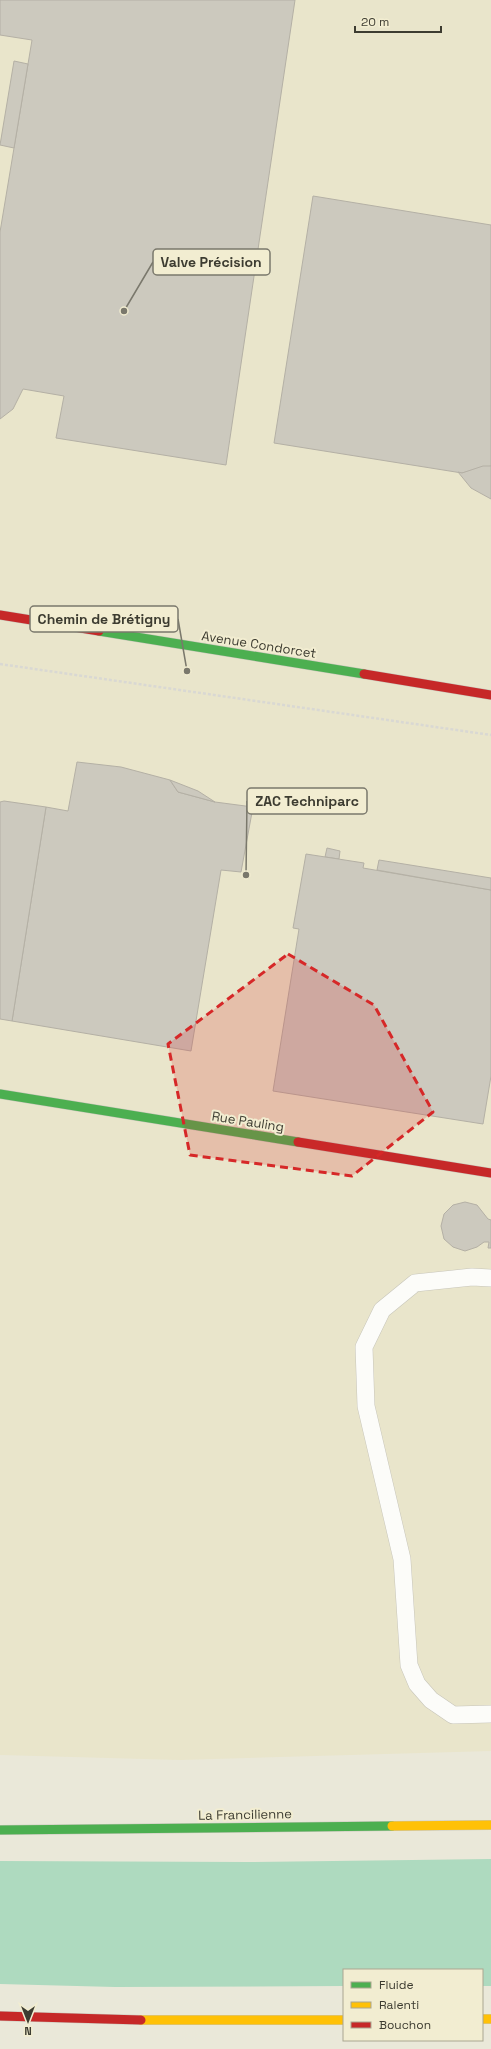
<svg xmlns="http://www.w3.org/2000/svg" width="491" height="2049" font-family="'Space Grotesk',sans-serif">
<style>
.built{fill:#e9e5cb}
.forest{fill:#aedabf}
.building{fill:#ccc9be;stroke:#b4b0a5}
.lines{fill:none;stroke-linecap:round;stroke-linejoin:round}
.lane-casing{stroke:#c7c5ba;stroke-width:18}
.fast-casing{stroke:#c7c5ba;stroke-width:10}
.slow-casing{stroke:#c7c5ba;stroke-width:10}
.jam-casing{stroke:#c7c5ba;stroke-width:10}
.path{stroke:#d9d8d3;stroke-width:2.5;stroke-dasharray:3 2;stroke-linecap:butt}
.lane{stroke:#fcfcf9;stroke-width:17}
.fast{stroke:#4caf50;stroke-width:9}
.slow{stroke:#ffc107;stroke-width:9}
.jam{stroke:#c62828;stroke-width:9}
.marked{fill:#d62828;fill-opacity:0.2;stroke:#d62828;stroke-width:3;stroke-dasharray:8 5;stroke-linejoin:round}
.labels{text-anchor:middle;stroke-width:4;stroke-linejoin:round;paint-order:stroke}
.street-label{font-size:13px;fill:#3d3c31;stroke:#f2edd1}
.leader{fill:none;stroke:#7a786c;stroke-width:1.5}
.callout-dot{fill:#7a786c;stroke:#f2edd1;stroke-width:1.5}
.callout{fill:#f2edd1;stroke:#7a786c;stroke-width:1.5}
.callout-label{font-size:14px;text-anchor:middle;font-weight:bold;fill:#3d3c31}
</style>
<rect width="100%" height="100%" fill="#eae8d9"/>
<path class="built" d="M 0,0 L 491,0 L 491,1751 L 180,1760 L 0,1755 Z"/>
<path class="forest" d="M 491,1859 L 491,1986 L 482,1986 L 482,1970 L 344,1970 L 344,1986 L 115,1987 L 0,1984 L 0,1861 L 246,1862 Z"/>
<g class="building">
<path d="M 0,0 L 295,0 L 226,465 L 56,438 L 64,396 L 23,389 L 13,409 L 0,419 L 0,232 L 32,40 L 0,35 Z"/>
<path d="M 14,61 L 28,64 L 14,148 L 0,145 Z"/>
<path d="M 313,196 L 491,225 L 491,466 L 462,473 L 274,443 Z"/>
<path d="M 483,466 L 491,466 L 491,499 L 471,488 L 458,472 L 462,473 Z"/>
<path d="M 77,762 L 121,767 L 170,780 L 178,792 L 215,802 L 253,807 L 241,872 L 221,870 L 191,1051 L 12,1021 L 46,807 L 68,811 Z"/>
<path d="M 170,780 L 198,791 L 215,802 L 178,792 Z"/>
<path d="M 4,801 L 46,807 L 12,1021 L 0,1019 L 0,802 Z"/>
<path d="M 327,848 L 340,851 L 339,859 L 325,857 Z"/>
<path d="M 306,854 L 364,863 L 363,868 L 491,890 L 491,1076 L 483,1124 L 273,1091 L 299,929 L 293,928 Z"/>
<path d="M 379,860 L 491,878 L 491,890 L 377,870 Z"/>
<path d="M 465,1202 L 477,1205 L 488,1219 L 491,1220 L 491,1248 L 488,1248 L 489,1242 L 484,1242 L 477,1247 L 465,1251 L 453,1247 L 444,1239 L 441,1226 L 444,1214 L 453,1205 Z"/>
</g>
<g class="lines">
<g class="lane-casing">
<path id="lane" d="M 491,1278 L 472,1277 L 415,1283 L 382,1310 L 364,1347 L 366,1406 L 402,1559 L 409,1665 L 417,1684 L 431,1700 L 453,1715 L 491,1714"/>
</g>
<g class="fast-casing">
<g id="fast">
<path d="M 99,631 L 364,674"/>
<path d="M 0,1094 L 298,1142"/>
<path d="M 0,1830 L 392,1826"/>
</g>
</g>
<g class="slow-casing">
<g id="slow">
<path d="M 392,1826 L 491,1825"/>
<path d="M 482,2019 L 491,2019"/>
<path d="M 141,2020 L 344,2020"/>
</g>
</g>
<g class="jam-casing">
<g id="jam">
<path d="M 0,615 L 99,631"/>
<path d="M 364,674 L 491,695"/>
<path d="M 298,1142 L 491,1173"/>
<path d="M 0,2016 L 141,2020"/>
</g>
</g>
<path class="path" d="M 0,664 L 491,735"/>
<use href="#lane" class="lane"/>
<use href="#fast" class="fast"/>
<use href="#slow" class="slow"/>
<use href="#jam" class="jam"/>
</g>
<path class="marked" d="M 288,954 L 374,1005 L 433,1112 L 352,1176 L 190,1155 L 168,1044 Z"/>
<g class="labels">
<g class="street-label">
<text transform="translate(259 644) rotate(9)" y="5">Avenue Condorcet</text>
<text transform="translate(248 1121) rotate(9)" y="5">Rue Pauling</text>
<text transform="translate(245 1814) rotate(-1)" y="5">La Francilienne</text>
</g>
</g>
<path class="leader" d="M124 311L153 262M187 671L178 619M246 875L247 801"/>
<g class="callout-dot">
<circle cx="124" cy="311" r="4"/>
<circle cx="187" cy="671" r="4"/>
<circle cx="246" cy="875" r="4"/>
</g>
<g class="callout">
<rect x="153" y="249" width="117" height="26" rx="4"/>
<rect x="30" y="606" width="148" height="26" rx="4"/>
<rect x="247" y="788" width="120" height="26" rx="4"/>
</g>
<g class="callout-label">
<text x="211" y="267">Valve Précision</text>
<text x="104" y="624">Chemin de Brétigny</text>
<text x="307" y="806">ZAC Techniparc</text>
</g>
<rect x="343" y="1969" width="140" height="72" fill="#f2edd1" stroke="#aaa691"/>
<rect x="351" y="1982" width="20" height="6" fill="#4caf50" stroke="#aaa691"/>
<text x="379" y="1989" font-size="12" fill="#3d3c31">Fluide</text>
<rect x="351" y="2002" width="20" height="6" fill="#ffc107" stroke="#aaa691"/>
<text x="379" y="2009" font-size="12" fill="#3d3c31">Ralenti</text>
<rect x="351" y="2022" width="20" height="6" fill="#c62828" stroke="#aaa691"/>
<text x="379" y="2029" font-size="12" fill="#3d3c31">Bouchon</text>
<g transform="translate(28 2021) rotate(180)" stroke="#f2edd1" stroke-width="3" paint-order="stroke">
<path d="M0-3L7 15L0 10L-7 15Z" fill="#3d3c31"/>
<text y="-6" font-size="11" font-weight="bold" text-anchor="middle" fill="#3d3c31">N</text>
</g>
<path d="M355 26v6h86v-6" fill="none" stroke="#3d3c31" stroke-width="2"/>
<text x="361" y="26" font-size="12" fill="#3d3c31" stroke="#f2edd1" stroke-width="3" paint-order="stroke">20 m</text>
</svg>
